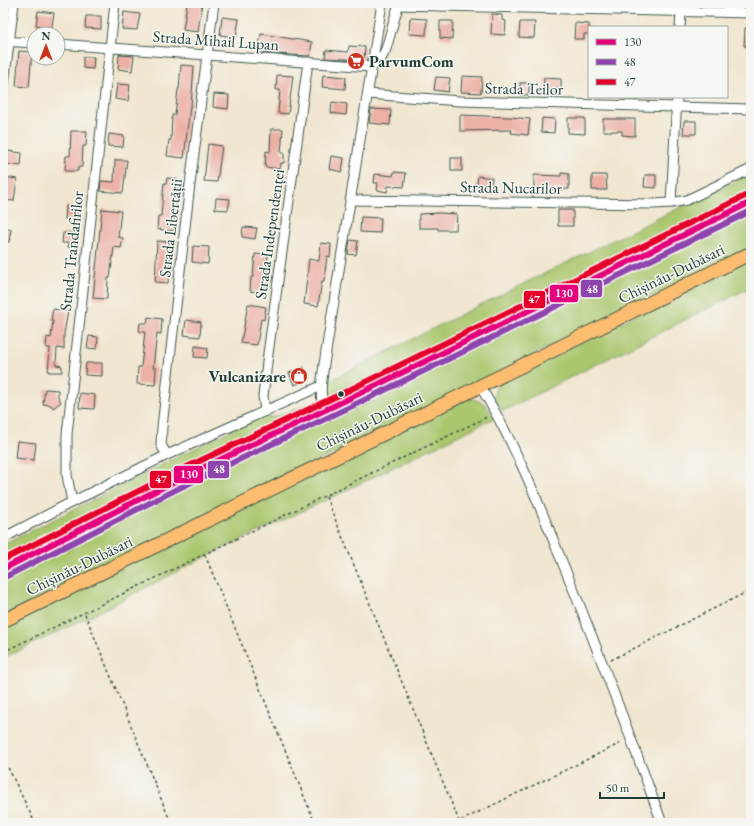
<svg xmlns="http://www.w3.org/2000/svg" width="754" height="826" font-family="'EB Garamond',serif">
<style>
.green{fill:#aac76e;stroke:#648251}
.building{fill:#ecb0a5}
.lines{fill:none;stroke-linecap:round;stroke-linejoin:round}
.minor-casing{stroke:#3e564b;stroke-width:11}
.major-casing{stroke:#3e564b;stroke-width:14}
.highway-casing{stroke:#3e564b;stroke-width:15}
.path{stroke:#3e564b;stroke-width:1.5;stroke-dasharray:3 3;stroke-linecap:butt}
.minor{stroke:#fff;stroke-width:9}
.major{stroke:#fcbd6f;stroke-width:12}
.highway{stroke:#fcbd6f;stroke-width:13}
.bus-1-casing{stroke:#f6f6f2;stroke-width:9}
.bus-2-casing{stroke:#f6f6f2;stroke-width:9}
.bus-3-casing{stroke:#f6f6f2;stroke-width:9}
.bus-1{stroke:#e5007d;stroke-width:6}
.bus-2{stroke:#8e44ad;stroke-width:6}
.bus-3{stroke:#e4002b;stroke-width:6}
.bus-dot{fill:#1f3d34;stroke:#f6f6f2;stroke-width:1.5}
.labels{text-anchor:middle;stroke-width:3;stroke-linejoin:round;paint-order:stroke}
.street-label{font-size:16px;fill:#1f3d34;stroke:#f6f6f2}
.poi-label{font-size:16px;font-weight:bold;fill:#1f3d34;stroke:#f6f6f2;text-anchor:start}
.line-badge{stroke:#f6f6f2;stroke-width:1.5}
.badge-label{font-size:11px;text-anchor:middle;font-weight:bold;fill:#fff}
</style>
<rect width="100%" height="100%" fill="#f6f6f2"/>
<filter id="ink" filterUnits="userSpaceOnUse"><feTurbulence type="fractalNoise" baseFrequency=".025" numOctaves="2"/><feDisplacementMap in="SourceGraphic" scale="8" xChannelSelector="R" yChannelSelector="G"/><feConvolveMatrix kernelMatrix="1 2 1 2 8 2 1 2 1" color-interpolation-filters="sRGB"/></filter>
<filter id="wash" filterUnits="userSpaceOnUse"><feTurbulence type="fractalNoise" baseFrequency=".012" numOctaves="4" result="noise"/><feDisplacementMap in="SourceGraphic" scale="16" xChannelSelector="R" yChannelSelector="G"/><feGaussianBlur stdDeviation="0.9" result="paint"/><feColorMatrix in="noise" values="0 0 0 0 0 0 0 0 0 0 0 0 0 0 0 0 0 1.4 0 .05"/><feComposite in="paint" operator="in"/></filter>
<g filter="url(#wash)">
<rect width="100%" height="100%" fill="#f1e6cf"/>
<g class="green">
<path d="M 751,173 L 751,196 L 363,386 C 355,387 343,386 337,392 C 333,396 332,400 327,402 L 327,382 L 486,302 Z"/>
<path d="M 751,207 L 751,248 L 3,616 L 3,575 L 204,474 L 335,412 L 362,404 L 364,405 L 375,400 L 396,380 Z"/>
<path d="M 751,258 L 751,287 L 503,411 C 492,400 492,397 498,383 Z"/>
<path d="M 466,397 C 484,402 485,402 494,418 L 324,501 L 203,558 L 91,616 L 3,658 L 3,625 Z"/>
<path d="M 311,403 L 315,406 L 313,410 L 3,564 L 3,545 L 257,417 L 274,417 Z"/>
</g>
<g id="blocks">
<g class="building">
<path d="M 187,3 L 202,3 L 198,32 L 183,30 Z"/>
<path d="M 38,11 L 54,13 L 51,32 L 41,31 L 42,26 L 36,25 Z"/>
<path d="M 124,12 L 140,14 L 137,30 L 122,29 Z"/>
<path d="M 492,14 L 502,15 L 502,20 L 506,21 L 505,35 L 491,34 Z"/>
<path d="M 86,16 L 101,16 L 101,29 L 85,28 Z"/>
<path d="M 222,17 L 239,19 L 236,37 L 220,35 Z"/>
<path d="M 410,18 L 427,19 L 426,35 L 409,34 Z"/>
<path d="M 440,21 L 453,21 L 452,39 L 440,38 Z"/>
<path d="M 520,22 L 535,22 L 534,38 L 519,37 Z"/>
<path d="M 575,23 L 589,24 L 589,34 L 584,34 L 584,39 L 574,39 Z"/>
<path d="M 745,28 L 751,28 L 751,46 L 744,46 Z"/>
<path d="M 261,34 L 312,42 L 310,56 L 258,53 Z"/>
<path d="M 349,46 L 365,47 L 364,60 L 325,58 L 326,50 L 348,52 Z"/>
<path d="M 19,51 L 32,52 L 29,87 L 16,86 Z"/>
<path d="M 119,55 L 134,56 L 132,71 L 118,69 Z"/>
<path d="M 83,57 L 94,57 L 93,69 L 83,68 Z"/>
<path d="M 181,65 L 194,66 L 191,106 L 190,106 L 184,158 L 167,156 L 169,140 L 171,140 L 172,115 L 175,115 L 178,89 L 179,89 Z"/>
<path d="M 277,75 L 293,76 L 288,114 L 278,113 L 280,90 L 276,90 Z"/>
<path d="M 323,75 L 346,77 L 345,89 L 322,87 Z"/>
<path d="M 462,76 L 482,77 L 481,93 L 461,92 Z"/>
<path d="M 436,77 L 450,78 L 448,92 L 434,90 Z"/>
<path d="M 544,78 L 561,79 L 561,89 L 556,89 L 556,94 L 544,94 Z"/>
<rect x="520" y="83" width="9" height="12"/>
<path d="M 117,84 L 130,85 L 128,101 L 115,99 Z"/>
<path d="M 214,94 L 229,95 L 228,109 L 213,107 Z"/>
<path d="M 332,102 L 347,104 L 346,115 L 331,113 Z"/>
<path d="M 371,109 L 391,110 L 390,125 L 369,123 Z"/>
<path d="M 460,115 L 510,117 L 530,119 L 528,135 L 511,133 L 512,130 L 460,131 Z"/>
<path d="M 542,118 L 555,119 L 554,133 L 541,132 Z"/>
<path d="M 568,118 L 585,118 L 585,134 L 568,133 Z"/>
<path d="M 603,119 L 635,119 L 635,136 L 622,135 L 622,131 L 603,131 Z"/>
<path d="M 684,121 L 696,121 L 696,134 L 683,134 Z"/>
<path d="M 271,129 L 283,129 L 281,153 L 284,153 L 284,163 L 281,163 L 280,169 L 265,167 L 266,151 L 270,152 Z"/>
<path d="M 71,131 L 87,131 L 86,146 L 83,146 L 82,167 L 78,167 L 78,171 L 65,171 L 66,156 L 70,156 Z"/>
<path d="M 109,134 L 124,136 L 123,147 L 108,146 Z"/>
<path d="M 208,144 L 222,146 L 217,182 L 204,181 Z"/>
<path d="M 8,151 L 22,153 L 21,166 L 7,164 Z"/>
<path d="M 331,156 L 344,158 L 342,172 L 329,169 Z"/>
<rect x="451" y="158" width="11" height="13"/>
<path d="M 115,160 L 127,160 L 123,193 L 100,191 L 101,181 L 114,182 Z"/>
<path d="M 394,172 L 406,173 L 404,187 L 388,186 L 387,192 L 377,190 L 378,183 L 374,183 L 375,174 L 393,176 Z"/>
<path d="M 561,173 L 569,174 L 569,189 L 534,190 L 534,175 L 561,176 Z"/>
<path d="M 592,175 L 606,175 L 607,190 L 592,190 Z"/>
<path d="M 645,175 L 656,175 L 656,188 L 644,187 Z"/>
<path d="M 478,176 L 492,178 L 490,191 L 476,189 Z"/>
<path d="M 4,177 L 17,179 L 14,201 L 3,200 Z"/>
<path d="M 167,178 L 177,179 L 176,183 L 184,184 L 183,190 L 178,190 L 173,231 L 157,229 L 158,216 L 161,216 L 164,183 L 166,184 Z"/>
<path d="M 216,198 L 230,199 L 228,210 L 215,209 Z"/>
<path d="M 66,206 L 78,207 L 77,220 L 65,219 Z"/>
<path d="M 102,209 L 121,211 L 118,237 L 123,238 L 121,248 L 114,247 L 110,278 L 108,278 L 107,299 L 93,298 Z"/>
<rect x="558" y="210" width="15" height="16"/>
<path d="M 439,213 L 457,214 L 456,230 L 438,230 L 438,228 L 419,228 L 419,214 Z"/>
<path d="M 361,217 L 381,218 L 380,233 L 360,232 Z"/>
<path d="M 243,227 L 257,228 L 255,239 L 242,237 Z"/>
<path d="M 3,229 L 11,229 L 9,242 L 3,242 Z"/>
<path d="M 63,233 L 76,233 L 76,247 L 68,247 L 69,243 L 62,243 Z"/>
<path d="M 350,240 L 358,241 L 356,255 L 348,254 Z"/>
<path d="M 157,241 L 172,242 L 168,283 L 155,282 Z"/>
<path d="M 321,243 L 331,244 L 330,257 L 327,256 L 324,281 L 322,281 L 318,306 L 304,304 L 309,259 L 319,261 Z"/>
<path d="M 193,246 L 209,247 L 208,264 L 192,262 Z"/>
<path d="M 255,254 L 268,255 L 266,279 L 269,279 L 269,287 L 265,287 L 264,293 L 250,291 L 251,277 L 253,277 Z"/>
<path d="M 248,304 L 266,307 L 264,320 L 261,319 L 257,345 L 241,343 Z"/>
<path d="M 53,309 L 68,311 L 64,334 L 64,349 L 57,348 L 56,365 L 62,366 L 62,372 L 48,372 L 50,348 L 46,348 L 47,337 L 51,338 L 53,321 L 51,321 Z"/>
<path d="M 148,317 L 162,319 L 161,334 L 157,333 L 153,368 L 156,368 L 155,385 L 137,384 L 138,367 L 141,367 L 145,332 L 139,331 L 140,323 L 147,323 Z"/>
<path d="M 186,320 L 201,322 L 200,337 L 184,335 Z"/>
<path d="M 89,336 L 98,337 L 97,349 L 87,348 Z"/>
<path d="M 195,346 L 208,348 L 207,358 L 194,357 Z"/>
<path d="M 86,363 L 102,363 L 102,376 L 85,375 Z"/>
<path d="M 304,367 L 308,380 L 294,385 L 289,373 Z"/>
<path d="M 45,389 L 58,390 L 58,397 L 61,402 L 53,408 L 51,405 L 43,404 Z"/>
<path d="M 80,393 L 95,395 L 94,409 L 79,408 Z"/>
<path d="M 17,441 L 36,443 L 34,460 L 15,458 Z"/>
</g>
</g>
</g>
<g filter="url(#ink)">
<use href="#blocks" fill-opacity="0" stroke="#3e564b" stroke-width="1"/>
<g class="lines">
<g class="minor-casing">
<g id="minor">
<path d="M 398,5 L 751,13"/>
<path d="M 680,27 L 682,3"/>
<path d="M 3,41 L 34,43"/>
<path d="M 58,44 L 371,67"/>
<path d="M 371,67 L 381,59 L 386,49 L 399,3"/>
<path d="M 3,91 L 14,3"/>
<path d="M 368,94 L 460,101 L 751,109"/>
<path d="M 350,200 L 653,204 L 671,203 L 687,200 L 751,169"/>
<path d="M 671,203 L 677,97"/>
<path d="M 480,386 C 511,437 534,491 556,547 C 594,638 628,730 662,823"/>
<path d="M 324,410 C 319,395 322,380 324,364 L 382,3"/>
<path d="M 265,411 L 263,396 L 268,354 L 308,62"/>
<path d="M 167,455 L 161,445 L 162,427 L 190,184 L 214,3"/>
<path d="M 72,502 L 67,475 L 67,434 L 115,3"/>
<path d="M 3,538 L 72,502 L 167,455 L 321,386"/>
</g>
</g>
<g class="major-casing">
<path id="major" d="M 3,569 L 173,482 L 344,401 L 751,202"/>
</g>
<g class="highway-casing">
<path id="highway" d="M 3,621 L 751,253"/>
</g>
<g class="path">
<path d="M 326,497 L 459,821"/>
<path d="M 205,555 L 315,823"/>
<path d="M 85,614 L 171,823"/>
<path d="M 3,652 L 487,417"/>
<path d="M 611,660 L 751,590"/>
<path d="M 3,757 L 35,823"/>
<path d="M 456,823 L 623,742"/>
</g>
<use href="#minor" class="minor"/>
<use href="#major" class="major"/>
<use href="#highway" class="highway"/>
<g class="bus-1-casing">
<path id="bus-1" d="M 3,569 L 173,482 L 344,401 L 751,202"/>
</g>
<g class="bus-2-casing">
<path id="bus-2" d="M 7,576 L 177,489 L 348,408 L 751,211"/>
</g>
<g class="bus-3-casing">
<path id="bus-3" d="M 3,560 L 170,475 L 341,394 L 747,195"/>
</g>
<use href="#bus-1" class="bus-1"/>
<use href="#bus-2" class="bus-2"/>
<use href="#bus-3" class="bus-3"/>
</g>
</g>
<defs>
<g id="supermarket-disc" transform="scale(0.9)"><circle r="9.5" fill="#c8321e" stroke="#f6f6f2"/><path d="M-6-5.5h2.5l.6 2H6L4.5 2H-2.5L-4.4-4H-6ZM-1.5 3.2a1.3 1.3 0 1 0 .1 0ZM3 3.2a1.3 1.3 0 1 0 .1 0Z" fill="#fff"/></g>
<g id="shop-disc" transform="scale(0.9)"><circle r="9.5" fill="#c8321e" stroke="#f6f6f2"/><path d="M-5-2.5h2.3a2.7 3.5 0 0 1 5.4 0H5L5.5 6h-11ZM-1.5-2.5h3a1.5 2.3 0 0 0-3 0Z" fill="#fff"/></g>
</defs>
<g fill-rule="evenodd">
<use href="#supermarket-disc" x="356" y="61"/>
<use href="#shop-disc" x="299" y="376"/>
</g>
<circle class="bus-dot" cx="341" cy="394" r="3.5"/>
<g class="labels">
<g class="street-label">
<text transform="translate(216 40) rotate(4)" y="6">Strada Mihail Lupan</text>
<text transform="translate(524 88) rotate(1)" y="6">Strada Teilor</text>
<text transform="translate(511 187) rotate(1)" y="6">Strada Nucarilor</text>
<text transform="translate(170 228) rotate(-83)" y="6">Strada Libertății</text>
<text transform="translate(269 234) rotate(-82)" y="6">Strada Independenței</text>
<text transform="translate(71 251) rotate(-84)" y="6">Strada Trandafirilor</text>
<text transform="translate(671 273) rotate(-26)" y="6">Chișinău-Dubăsari</text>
<text transform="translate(369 421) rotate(-26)" y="6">Chișinău-Dubăsari</text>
<text transform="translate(79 565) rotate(-26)" y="6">Chișinău-Dubăsari</text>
</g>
<g class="poi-label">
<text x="369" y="67">ParvumCom</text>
<text x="286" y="382" text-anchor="end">Vulcanizare</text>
</g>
</g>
<g class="line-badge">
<rect x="580" y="279" width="23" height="19" rx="4" fill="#8e44ad"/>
<rect x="549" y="284" width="30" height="19" rx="4" fill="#e5007d"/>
<rect x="523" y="290" width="23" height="19" rx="4" fill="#e4002b"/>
<rect x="207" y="460" width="23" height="19" rx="4" fill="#8e44ad"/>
<rect x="173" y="465" width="31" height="19" rx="4" fill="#e5007d"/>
<rect x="149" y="470" width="23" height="19" rx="4" fill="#e4002b"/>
</g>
<g class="badge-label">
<text x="592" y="293">48</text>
<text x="564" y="297">130</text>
<text x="534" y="303">47</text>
<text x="219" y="473">48</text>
<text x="189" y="478">130</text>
<text x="161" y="483">47</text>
</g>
<rect width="754" height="826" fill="none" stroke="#f6f6f2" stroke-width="16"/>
<rect x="588" y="26" width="140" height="72" fill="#f6f6f2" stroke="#a0aca6"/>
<rect x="596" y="39" width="20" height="6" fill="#e5007d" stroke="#a0aca6"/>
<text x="624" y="46" font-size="12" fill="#1f3d34">130</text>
<rect x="596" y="59" width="20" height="6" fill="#8e44ad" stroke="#a0aca6"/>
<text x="624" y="66" font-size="12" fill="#1f3d34">48</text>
<rect x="596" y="79" width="20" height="6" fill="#e4002b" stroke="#a0aca6"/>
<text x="624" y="86" font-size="12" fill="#1f3d34">47</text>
<g transform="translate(46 46)"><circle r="19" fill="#f6f6f2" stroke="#a0aca6"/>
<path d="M0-3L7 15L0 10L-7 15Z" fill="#c8321e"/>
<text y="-6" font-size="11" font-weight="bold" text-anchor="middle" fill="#1f3d34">N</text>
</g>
<path d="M600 792v6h64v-6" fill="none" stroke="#1f3d34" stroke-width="2"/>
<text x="606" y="792" font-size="12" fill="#1f3d34" stroke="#f6f6f2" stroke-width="3" paint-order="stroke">50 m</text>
</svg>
